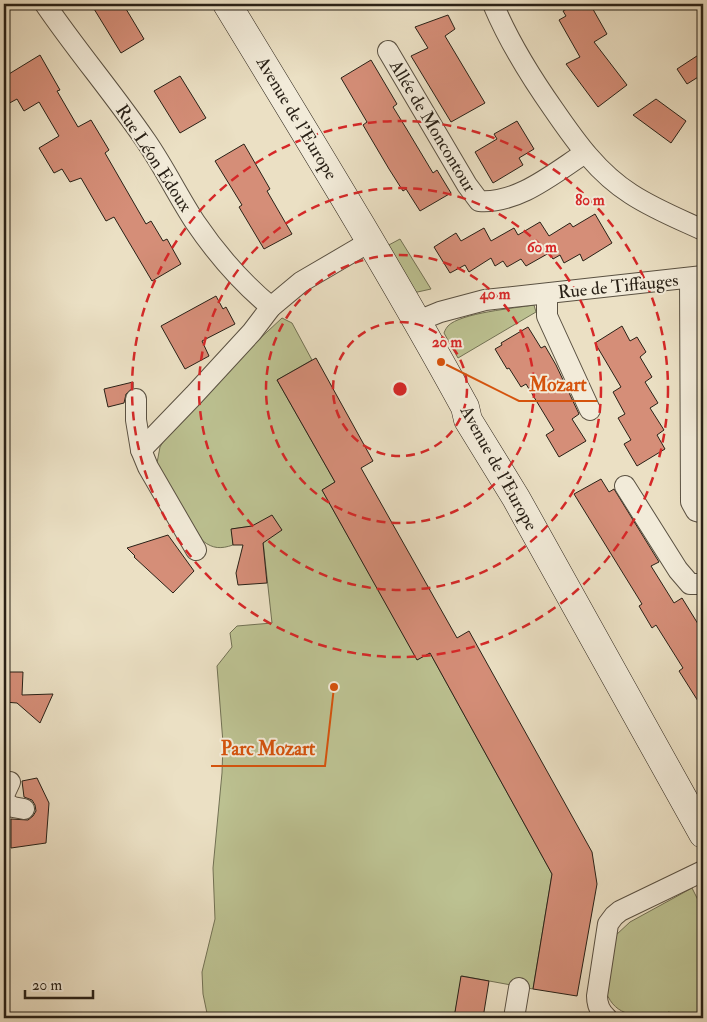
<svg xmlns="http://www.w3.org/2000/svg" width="707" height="1022" font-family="'IM FELL Double Pica',serif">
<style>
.green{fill:#bcc191;stroke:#727154}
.building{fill:#d58e78;stroke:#292117}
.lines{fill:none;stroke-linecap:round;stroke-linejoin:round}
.minor-casing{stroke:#5a5142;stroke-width:22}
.secondary-casing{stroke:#292117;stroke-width:29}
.minor{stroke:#f2ebd9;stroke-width:20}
.secondary{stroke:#f2ebd9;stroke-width:28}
.ring{fill:none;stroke:#d62828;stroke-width:2.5;stroke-dasharray:9 6}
.labels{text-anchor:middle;stroke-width:4;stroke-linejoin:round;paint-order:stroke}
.street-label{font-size:18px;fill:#292117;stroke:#f2ebd9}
.centre{fill:#d62828;stroke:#f2ebd9;stroke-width:2.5}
.ring-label{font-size:15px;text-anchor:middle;font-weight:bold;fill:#d62828;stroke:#f2ebd9;stroke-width:4;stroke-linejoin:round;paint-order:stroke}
.leader{fill:none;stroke:#d5530d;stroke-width:2}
.callout-dot{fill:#d5530d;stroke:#f2ebd9;stroke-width:2}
.callout-label{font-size:19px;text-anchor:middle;font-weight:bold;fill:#d5530d;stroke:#f2ebd9;stroke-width:4;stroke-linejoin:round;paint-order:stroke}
</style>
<rect width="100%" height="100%" fill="#ebe0c4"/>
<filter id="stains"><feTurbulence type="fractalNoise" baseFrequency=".004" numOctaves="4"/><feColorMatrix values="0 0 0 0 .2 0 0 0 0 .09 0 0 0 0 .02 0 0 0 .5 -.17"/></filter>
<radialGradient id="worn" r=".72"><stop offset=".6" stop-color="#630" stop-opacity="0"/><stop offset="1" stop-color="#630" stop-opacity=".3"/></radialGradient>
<g class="green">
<path d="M 400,239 L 431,289 L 413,293 L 385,247 Z"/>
<path d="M 534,305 L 536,312 L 458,358 L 444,333 C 445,330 447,327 448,326 C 460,313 516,308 534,305 Z"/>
<path d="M 282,318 L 292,323 L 312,360 L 277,380 L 335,482 L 322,490 L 417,659 L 430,653 L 552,874 L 533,989 L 462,976 L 454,1018 L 208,1018 L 203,994 L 202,972 L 215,919 L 213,868 L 222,773 L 223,743 L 217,666 L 232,647 L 230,633 L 237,626 L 272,623 L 263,541 L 252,526 L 232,529 L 233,545 C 221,549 213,549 203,541 L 159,471 L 157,463 L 160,447 L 168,433 L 224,372 Z"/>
<path d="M 692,888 L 703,910 L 703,1018 L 668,1012 L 666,1018 L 661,1018 C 637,1015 616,1018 606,992 L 616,935 L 630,922 Z"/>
</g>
<g class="building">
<path d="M 91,4 L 123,4 L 144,39 L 121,53 Z"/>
<path d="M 576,4 L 590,4 L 607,34 L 594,42 L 627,85 L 598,107 L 566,64 L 580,57 L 559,20 L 566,16 L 563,11 Z"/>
<path d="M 448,15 L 455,29 L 445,36 L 485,103 L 451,122 L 411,56 L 428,48 L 415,27 Z"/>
<path d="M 703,52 L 703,74 L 687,84 L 677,69 Z"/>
<path d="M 40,55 L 60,90 L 57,91 L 78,127 L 91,120 L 109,150 L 105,153 L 146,224 L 151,221 L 163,241 L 167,239 L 181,264 L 152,281 L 114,217 L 106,221 L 81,178 L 70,182 L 62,169 L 54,173 L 39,148 L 59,136 L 39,102 L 24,111 L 17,99 L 4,106 L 4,77 Z"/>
<path d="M 371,60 L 397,104 L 393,107 L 406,128 L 433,173 L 437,170 L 451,193 L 420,211 L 406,189 L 403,191 L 389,169 L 363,125 L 367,122 L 341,78 Z"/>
<path d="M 180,76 L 206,118 L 180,133 L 154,91 Z"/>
<path d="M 656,99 L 686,121 L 671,143 L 633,115 Z"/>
<path d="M 517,121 L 534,149 L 519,158 L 523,165 L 493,183 L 475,152 L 497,139 L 494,134 Z"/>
<path d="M 244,144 L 270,189 L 267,191 L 292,234 L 264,249 L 239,207 L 242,205 L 215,161 Z"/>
<path d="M 595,214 L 612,243 L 583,261 L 580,254 L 564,263 L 560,255 L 553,259 L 549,253 L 526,266 L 521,259 L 507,267 L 503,261 L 495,266 L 491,258 L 469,272 L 465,265 L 450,273 L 434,247 L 456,233 L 461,241 L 484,228 L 491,241 L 514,228 L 518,235 L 540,222 L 549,236 L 570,223 L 573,227 Z"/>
<path d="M 216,296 L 223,309 L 226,307 L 235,324 L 202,341 L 209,356 L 185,369 L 161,326 Z"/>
<path d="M 622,326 L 630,341 L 637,337 L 646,352 L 640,357 L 652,377 L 645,382 L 658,403 L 650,408 L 664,430 L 657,435 L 665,449 L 637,466 L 624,444 L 631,440 L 618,418 L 625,414 L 613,392 L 621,387 L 595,343 Z"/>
<path d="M 528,327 L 541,348 L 545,346 L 556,365 L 579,414 L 572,419 L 586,441 L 559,457 L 546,435 L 554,430 L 526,384 L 521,387 L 509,368 L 507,369 L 495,349 L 502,345 L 501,343 Z"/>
<path d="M 316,358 L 373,461 L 361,468 L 457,638 L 469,631 L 592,852 L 597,884 L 577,996 L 533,989 L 552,874 L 430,653 L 417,660 L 322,490 L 335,482 L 277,380 Z"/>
<path d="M 133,382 L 133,388 L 126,394 L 124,403 L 108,407 L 104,389 Z"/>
<path d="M 601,479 L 609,492 L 614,489 L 659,562 L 651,566 L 674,603 L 682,598 L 703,632 L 703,709 L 679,671 L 683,668 L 656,625 L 652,628 L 639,606 L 642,604 L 574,494 Z"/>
<path d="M 272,515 L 282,530 L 263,543 L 267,583 L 238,585 L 236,573 L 243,545 L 233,545 L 231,529 L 252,526 Z"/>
<path d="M 168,535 L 194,571 L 173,593 L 134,557 L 135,556 L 127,548 Z"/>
<path d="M 4,672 L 23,672 L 22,695 L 53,694 L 40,723 L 17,703 L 4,702 Z"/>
<path d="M 37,778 L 49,803 L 46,843 L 11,848 L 11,819 L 28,820 L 33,816 L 36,811 L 35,805 L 32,800 L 24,797 L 22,781 Z"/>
<path d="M 461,976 L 489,981 L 483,1018 L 454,1018 Z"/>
</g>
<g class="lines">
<g class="minor-casing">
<g id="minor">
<path d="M 45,4 C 77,51 114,94 146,141 C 164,167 178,196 195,222 C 216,253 242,283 271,307"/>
<path d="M 493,4 C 509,42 530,76 554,110 C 576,142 598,173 631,194 C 654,209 679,219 703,230"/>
<path d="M 388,51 L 467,185 L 479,201 C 518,204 554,173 585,153"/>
<path d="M 690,278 L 691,502 L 696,511 L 703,513"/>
<path d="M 547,294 L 547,316 L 590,410"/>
<path d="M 418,321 L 440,312 L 485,300 L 703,276"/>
<path d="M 136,399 L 136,420 L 141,450 L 148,467 L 196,550"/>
<path d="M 141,450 L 194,395 L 252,332 L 271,307 L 301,282 L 371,241"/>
<path d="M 625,486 L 678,570 L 690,584 L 703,584"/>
<path d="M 4,795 L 10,782"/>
<path d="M 4,802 L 13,807 L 24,809"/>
<path d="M 514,1018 L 519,988"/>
<path d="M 607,1018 C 600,1012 597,1005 597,996 L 608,924 L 614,916 L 620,911 L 703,871"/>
</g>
</g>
<g class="secondary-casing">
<path id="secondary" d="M 227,4 C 308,137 390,270 465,407 L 468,420 L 516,498 L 703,834"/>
</g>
<use href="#minor" class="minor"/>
<use href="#secondary" class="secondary"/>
</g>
<g class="ring">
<circle cx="400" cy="389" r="67"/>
<circle cx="400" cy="389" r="134"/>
<circle cx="400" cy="389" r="201"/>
<circle cx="400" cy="389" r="268"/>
</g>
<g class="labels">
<g class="street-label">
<text transform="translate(297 118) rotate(59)" y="6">Avenue de l'Europe</text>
<text transform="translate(433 126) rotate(59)" y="6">Allée de Moncontour</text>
<text transform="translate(154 158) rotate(57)" y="6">Rue Léon Edoux</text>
<text transform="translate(618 286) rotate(-6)" y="6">Rue de Tiffauges</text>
<text transform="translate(499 468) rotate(61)" y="6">Avenue de l'Europe</text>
</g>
</g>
<circle cx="400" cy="389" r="8" class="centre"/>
<g class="ring-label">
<text x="590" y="205">80 m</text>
<text x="542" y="252">60 m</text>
<text x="495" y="299">40 m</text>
<text x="447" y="347">20 m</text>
</g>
<path class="leader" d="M441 362L519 401H597M334 687L325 766H211"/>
<g class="callout-dot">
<circle cx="441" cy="362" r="5"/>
<circle cx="334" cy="687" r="5"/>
</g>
<g class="callout-label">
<text x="558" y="391">Mozart</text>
<text x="268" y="755">Parc Mozart</text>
</g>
<rect width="707" height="1022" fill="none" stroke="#ebe0c4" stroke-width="20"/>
<rect x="5" y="5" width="697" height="1012" fill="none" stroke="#292117" stroke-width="2.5"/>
<rect x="10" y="10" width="687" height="1002" fill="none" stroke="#292117"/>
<path d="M25 990v8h68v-8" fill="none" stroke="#292117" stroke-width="2.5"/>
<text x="32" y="990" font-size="15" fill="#292117" stroke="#f2ebd9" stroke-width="4" paint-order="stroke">20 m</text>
<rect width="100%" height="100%" filter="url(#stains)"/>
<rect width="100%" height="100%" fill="url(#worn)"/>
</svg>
